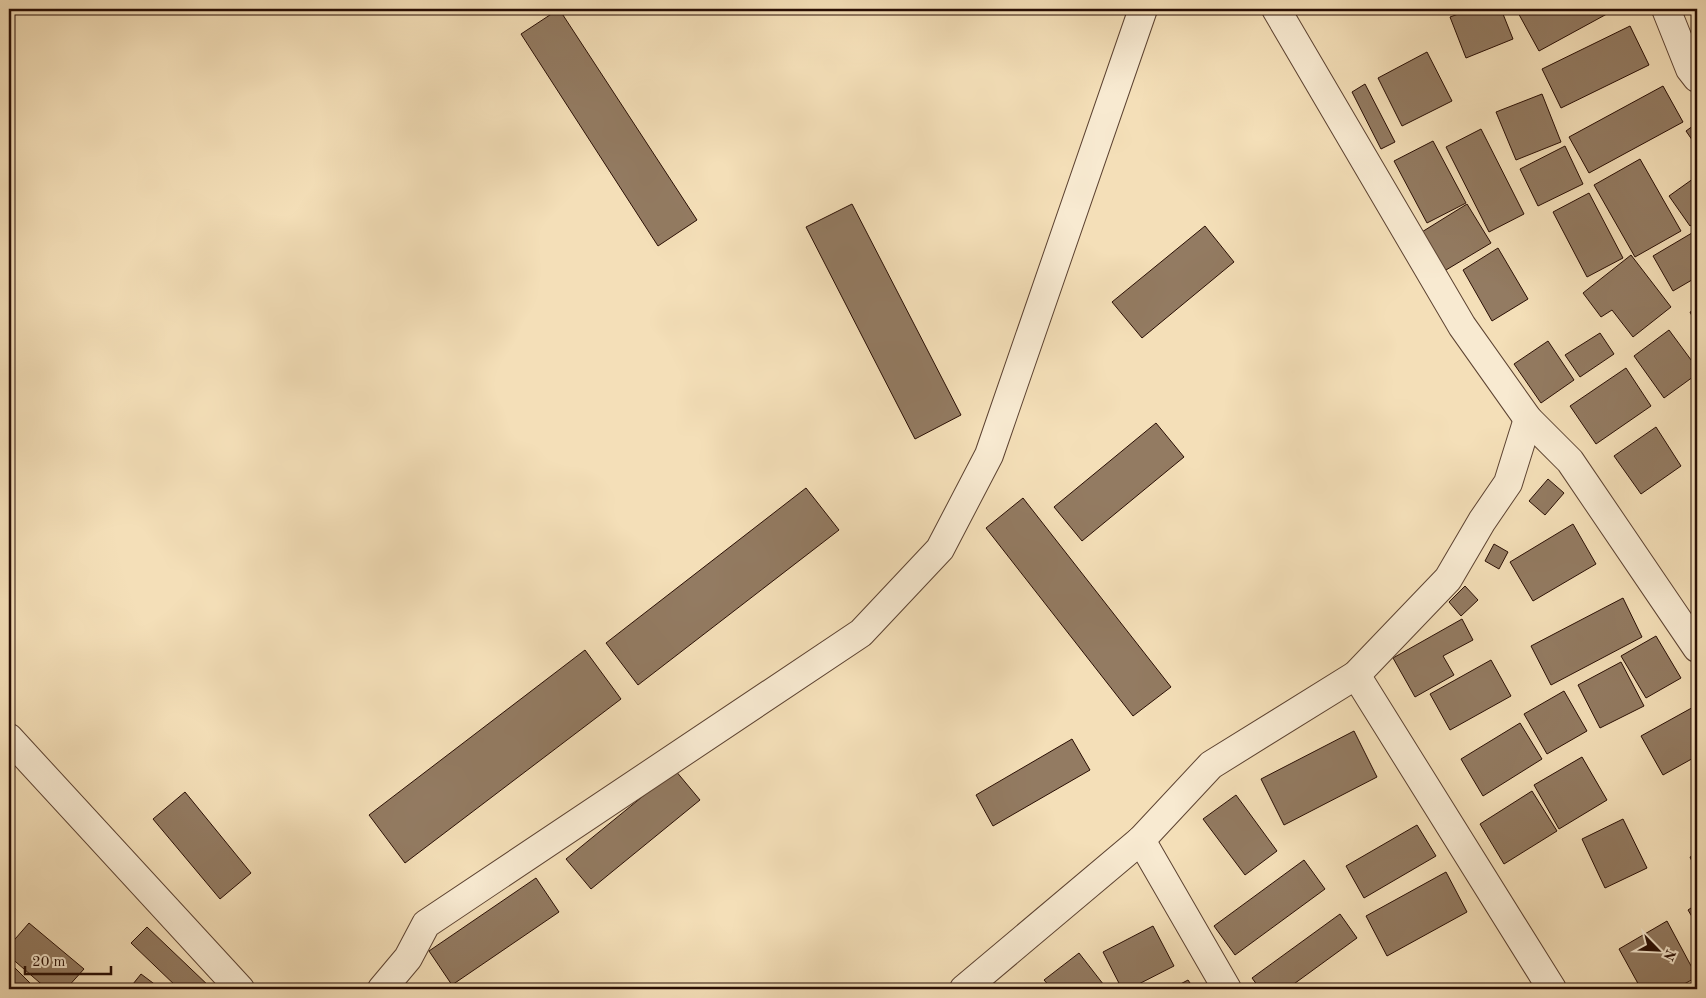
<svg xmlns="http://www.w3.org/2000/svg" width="1706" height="998" font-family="'Old Standard TT',serif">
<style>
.building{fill:#937b62;stroke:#290e04}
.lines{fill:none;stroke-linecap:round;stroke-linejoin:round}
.minor-casing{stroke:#5c4231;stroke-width:30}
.minor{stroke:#f8ead1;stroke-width:28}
</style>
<rect width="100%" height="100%" fill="#f4dfb8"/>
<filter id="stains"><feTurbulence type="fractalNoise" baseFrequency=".004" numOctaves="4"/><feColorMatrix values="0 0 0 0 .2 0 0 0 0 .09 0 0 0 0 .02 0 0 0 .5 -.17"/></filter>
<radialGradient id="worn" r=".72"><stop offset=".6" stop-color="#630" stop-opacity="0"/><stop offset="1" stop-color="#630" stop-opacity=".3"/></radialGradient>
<g class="building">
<path d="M 559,9 L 697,220 L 658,246 L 521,34 Z"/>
<path d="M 1472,9 L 1501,9 L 1513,39 L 1466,58 L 1450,17 Z"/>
<path d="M 1516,9 L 1616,9 L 1539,51 Z"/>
<path d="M 1630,26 L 1649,65 L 1561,108 L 1542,69 Z"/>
<path d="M 1427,52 L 1452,101 L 1402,126 L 1378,78 Z"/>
<path d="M 1365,84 L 1395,142 L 1381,149 L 1352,92 Z"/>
<path d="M 1663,86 L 1683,122 L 1589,173 L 1569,137 Z"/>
<path d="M 1542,94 L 1561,142 L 1516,160 L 1496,112 Z"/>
<path d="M 1697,123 L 1697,147 L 1686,131 Z"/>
<path d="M 1481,129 L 1524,214 L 1489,232 L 1446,147 Z"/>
<path d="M 1433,141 L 1466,203 L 1427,223 L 1394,161 Z"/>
<path d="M 1565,146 L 1583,184 L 1538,206 L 1520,169 Z"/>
<path d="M 1640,159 L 1681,231 L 1635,257 L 1594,185 Z"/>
<path d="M 1697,176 L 1697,221 L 1690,226 L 1669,196 Z"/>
<path d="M 1589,193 L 1623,258 L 1587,277 L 1553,212 Z"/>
<path d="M 852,204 L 961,415 L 915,439 L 806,227 Z"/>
<path d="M 1467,204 L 1491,243 L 1441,273 L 1417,235 Z"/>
<path d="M 1205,226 L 1234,262 L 1142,338 L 1112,302 Z"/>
<path d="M 1697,230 L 1697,277 L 1673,291 L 1653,256 Z"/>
<path d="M 1498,248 L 1528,299 L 1492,321 L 1463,270 Z"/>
<path d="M 1631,255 L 1671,307 L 1633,337 L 1612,310 L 1601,317 L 1583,293 Z"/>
<path d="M 1697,309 L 1697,326 L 1690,312 Z"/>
<path d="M 1669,330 L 1697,368 L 1697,374 L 1664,398 L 1634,356 Z"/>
<path d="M 1600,333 L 1614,354 L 1580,377 L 1565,355 Z"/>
<path d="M 1548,341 L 1574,380 L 1541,403 L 1514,364 Z"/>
<path d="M 1626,368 L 1651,406 L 1596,444 L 1570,406 Z"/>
<path d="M 1156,423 L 1184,457 L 1082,541 L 1054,507 Z"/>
<path d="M 1656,427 L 1681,466 L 1641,494 L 1614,456 Z"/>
<path d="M 1548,479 L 1564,493 L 1545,515 L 1529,501 Z"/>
<path d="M 806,488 L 839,530 L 638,685 L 606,643 Z"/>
<path d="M 1023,498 L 1171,687 L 1133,716 L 986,528 Z"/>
<path d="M 1573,524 L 1596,564 L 1533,601 L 1510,562 Z"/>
<path d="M 1494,544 L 1508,552 L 1499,569 L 1485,561 Z"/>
<path d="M 1465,586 L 1478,600 L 1461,616 L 1449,602 Z"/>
<path d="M 1623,598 L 1642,637 L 1551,685 L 1531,646 Z"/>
<path d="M 1462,619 L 1473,640 L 1443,656 L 1454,675 L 1415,697 L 1393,658 Z"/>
<path d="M 1656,636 L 1681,678 L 1646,698 L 1621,656 Z"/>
<path d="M 585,650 L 621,699 L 405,863 L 369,815 Z"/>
<path d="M 1491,660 L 1511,696 L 1450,730 L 1430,694 Z"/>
<path d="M 1621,662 L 1644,706 L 1600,728 L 1578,685 Z"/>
<path d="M 1564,691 L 1587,731 L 1547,754 L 1524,714 Z"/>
<path d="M 1697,705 L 1697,756 L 1663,775 L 1641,736 Z"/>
<path d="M 1520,723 L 1542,759 L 1483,796 L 1461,759 Z"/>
<path d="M 1354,731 L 1377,777 L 1284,825 L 1261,779 Z"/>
<path d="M 1072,739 L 1090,770 L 993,826 L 976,795 Z"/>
<path d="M 1582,757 L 1607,800 L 1559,829 L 1534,785 Z"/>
<path d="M 675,770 L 700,800 L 591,889 L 566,859 Z"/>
<path d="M 1532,791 L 1557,831 L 1504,864 L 1480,824 Z"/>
<path d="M 185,792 L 251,873 L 220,899 L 153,819 Z"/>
<path d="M 1236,795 L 1277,851 L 1245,875 L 1203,819 Z"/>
<path d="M 1623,819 L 1647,868 L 1605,888 L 1582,839 Z"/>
<path d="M 1417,825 L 1436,856 L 1364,898 L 1346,866 Z"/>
<path d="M 1697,853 L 1697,872 L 1690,857 Z"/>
<path d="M 1304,860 L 1325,889 L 1235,955 L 1214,926 Z"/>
<path d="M 1446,872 L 1467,912 L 1387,956 L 1366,916 Z"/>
<path d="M 536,878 L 559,912 L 452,985 L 429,951 Z"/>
<path d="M 1697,904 L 1697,925 L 1688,910 Z"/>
<path d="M 1340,914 L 1357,938 L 1287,989 L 1260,989 L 1252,978 Z"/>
<path d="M 1667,921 L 1697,977 L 1675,989 L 1641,989 L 1619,949 Z"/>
<path d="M 29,923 L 84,969 L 66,989 L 47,989 L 9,956 L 9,946 Z"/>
<path d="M 1153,926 L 1174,966 L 1129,989 L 1122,989 L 1103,952 Z"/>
<path d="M 147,927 L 212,989 L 179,989 L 131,943 Z"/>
<path d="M 1079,953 L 1107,989 L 1052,989 L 1044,980 Z"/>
<path d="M 9,962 L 36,989 L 9,989 Z"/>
<path d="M 141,974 L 161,989 L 129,989 Z"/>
<path d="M 1188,980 L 1194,989 L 1171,989 Z"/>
</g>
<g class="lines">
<g class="minor-casing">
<g id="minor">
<path d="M 1276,9 L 1462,326 L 1528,419 L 1570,461 L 1697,648"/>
<path d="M 1666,9 L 1690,69 L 1697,78"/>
<path d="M 1356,675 L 1552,989"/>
<path d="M 9,738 L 240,989"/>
<path d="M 1141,840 L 1227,989"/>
<path d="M 382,989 L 408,958 L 426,924 L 861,633 L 940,549 L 989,455 L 1143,9"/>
<path d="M 964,989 L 1141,840 L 1211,765 L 1356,675 L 1448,579 L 1482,521 L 1508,483 L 1528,419"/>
</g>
</g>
<use href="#minor" class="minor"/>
</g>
<rect width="1706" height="998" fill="none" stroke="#f4dfb8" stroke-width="30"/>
<rect x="10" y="10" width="1686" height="978" fill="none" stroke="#290e04" stroke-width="2.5"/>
<rect x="15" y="15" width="1676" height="968" fill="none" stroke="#290e04"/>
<g transform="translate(1658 950) rotate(114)" stroke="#f8ead1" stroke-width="4" paint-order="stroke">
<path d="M0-4L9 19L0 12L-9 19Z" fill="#290e04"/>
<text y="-8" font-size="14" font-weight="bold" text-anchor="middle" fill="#290e04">N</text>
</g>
<path d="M25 966v8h86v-8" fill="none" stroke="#290e04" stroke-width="2.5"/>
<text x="32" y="966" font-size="15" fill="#290e04" stroke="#f8ead1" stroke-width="4" paint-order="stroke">20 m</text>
<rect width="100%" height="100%" filter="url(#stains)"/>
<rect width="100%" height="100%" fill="url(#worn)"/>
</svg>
